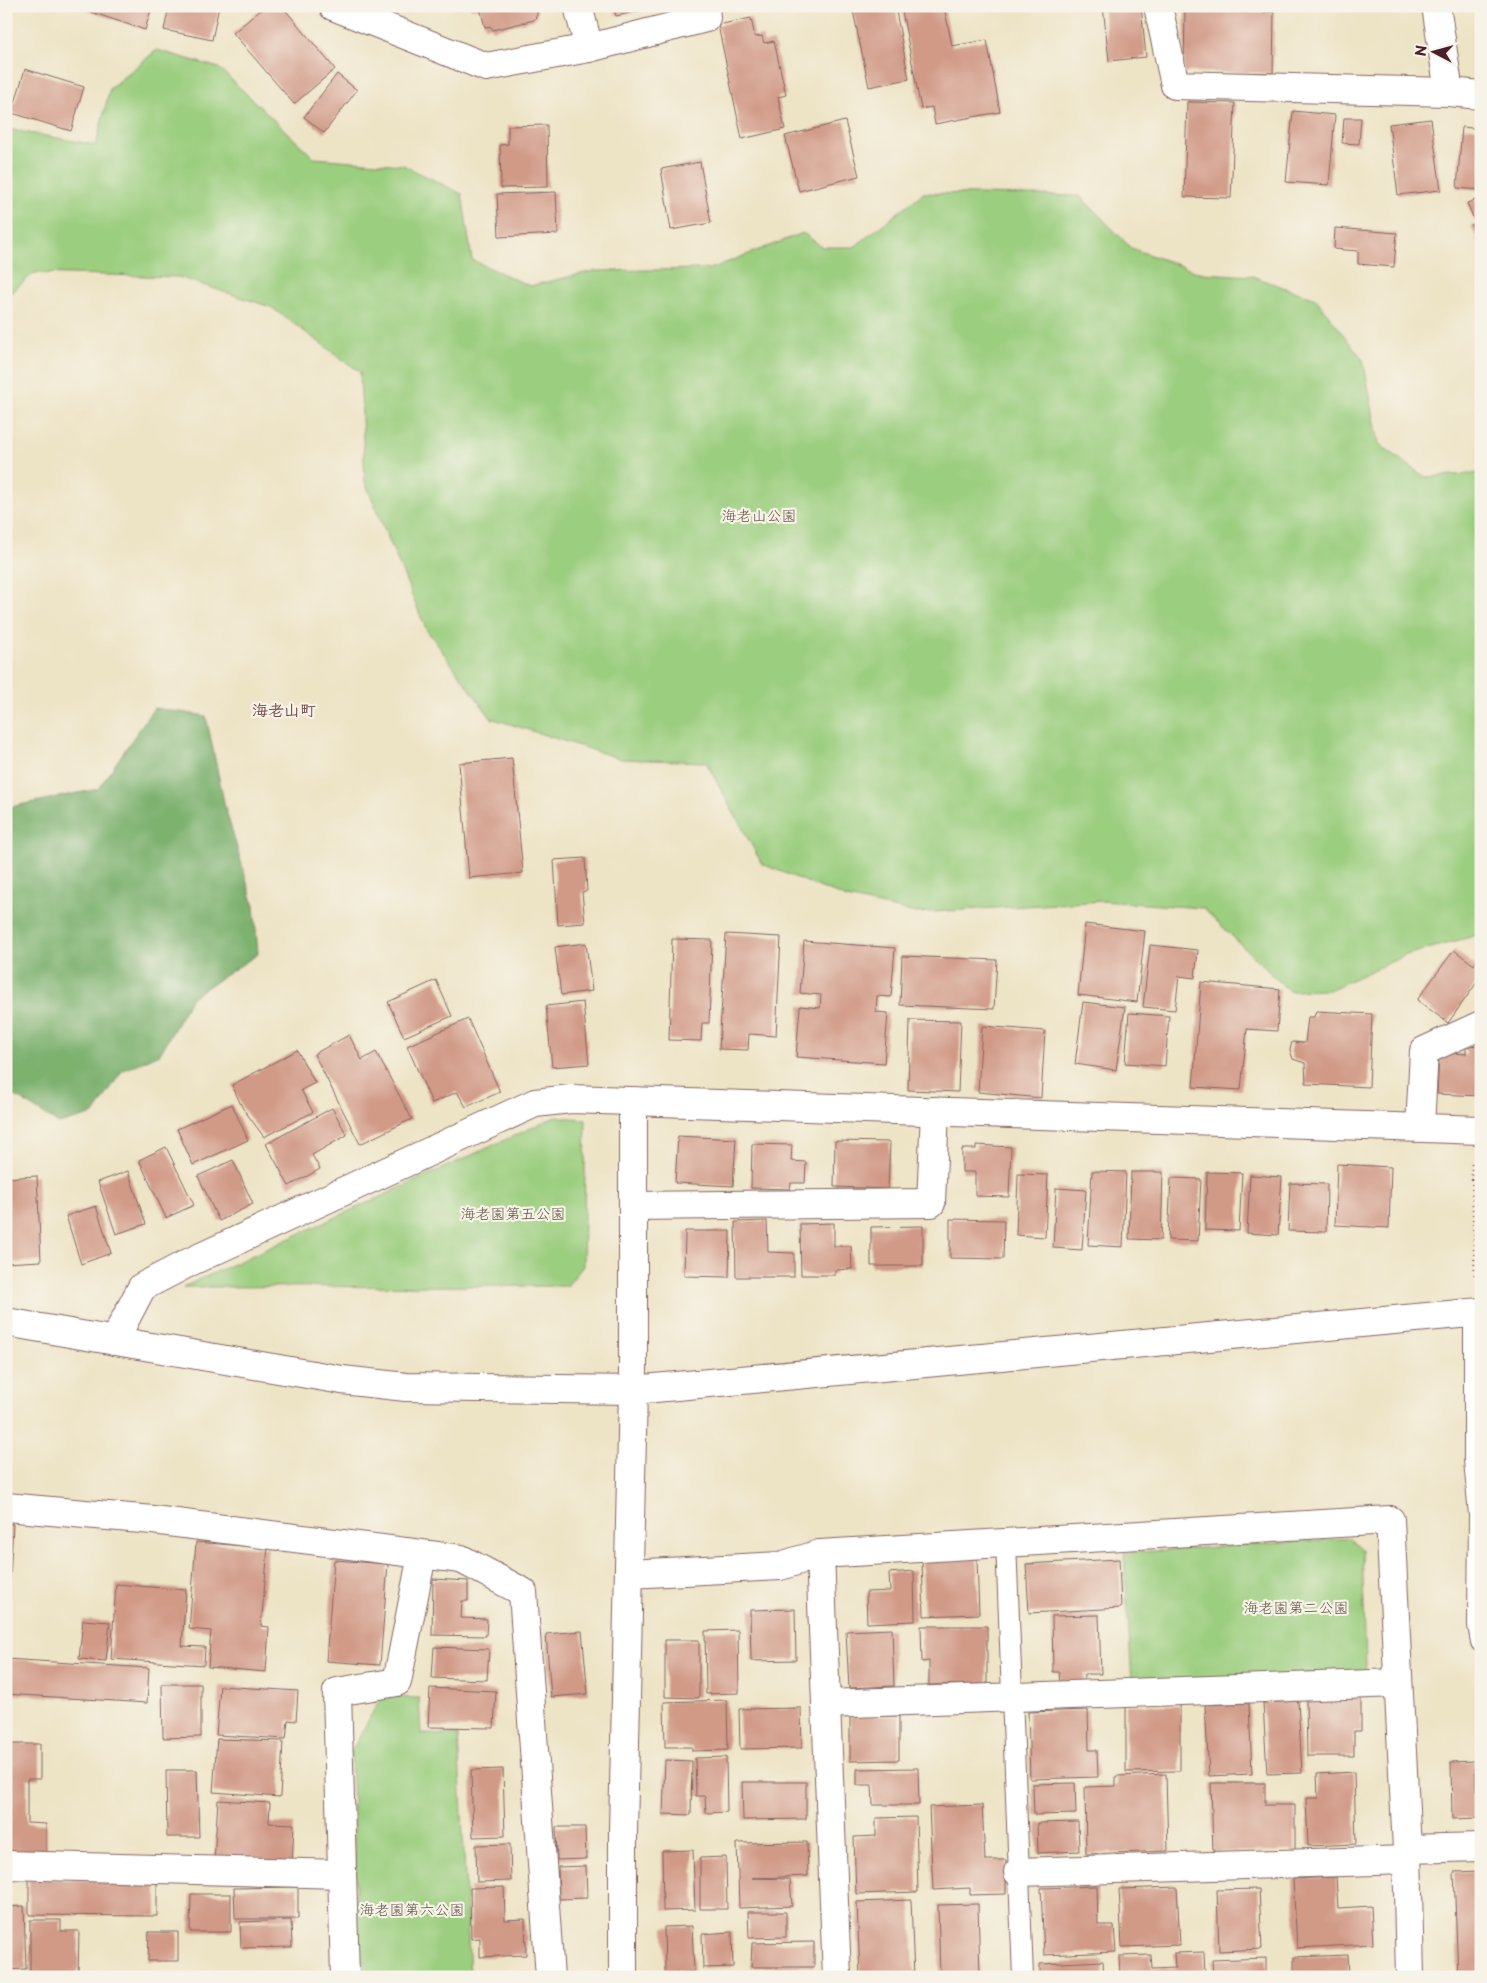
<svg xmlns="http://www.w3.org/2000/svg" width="1487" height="1983" font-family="'Playpen Sans','Klee One',sans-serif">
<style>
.green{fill:#9bce7f;stroke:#727655}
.forest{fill:#7cb16e;stroke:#63684c}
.building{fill:#d19a87}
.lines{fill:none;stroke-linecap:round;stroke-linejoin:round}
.service-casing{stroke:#836461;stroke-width:22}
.minor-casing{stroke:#836461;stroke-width:30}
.tertiary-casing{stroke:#836461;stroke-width:30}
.path{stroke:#836461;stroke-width:3;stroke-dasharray:1 4;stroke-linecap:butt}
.service{stroke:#fff;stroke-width:20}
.minor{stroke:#fff;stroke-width:28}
.tertiary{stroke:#fff;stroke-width:28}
.labels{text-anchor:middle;stroke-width:4.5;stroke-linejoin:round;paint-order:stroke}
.park-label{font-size:15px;fill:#625444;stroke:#f7f3e8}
.neighbourhood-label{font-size:16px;font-weight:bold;fill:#794a4b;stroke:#f7f3e8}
</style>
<rect width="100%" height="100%" fill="#f7f3e8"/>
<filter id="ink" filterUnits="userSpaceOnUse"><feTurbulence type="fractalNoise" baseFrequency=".02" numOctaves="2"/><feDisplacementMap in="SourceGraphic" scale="10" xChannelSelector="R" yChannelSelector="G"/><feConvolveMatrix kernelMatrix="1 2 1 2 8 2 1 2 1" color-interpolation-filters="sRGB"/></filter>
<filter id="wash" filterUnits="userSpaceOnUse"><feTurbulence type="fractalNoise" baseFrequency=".0096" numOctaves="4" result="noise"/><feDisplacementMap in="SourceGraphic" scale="20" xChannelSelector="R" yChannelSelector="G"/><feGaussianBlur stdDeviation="1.12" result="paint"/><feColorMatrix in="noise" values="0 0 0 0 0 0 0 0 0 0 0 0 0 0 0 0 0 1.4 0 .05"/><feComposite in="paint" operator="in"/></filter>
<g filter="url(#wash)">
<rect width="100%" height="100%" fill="#ede3c5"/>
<g class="green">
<path d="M 157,50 L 219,68 L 314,158 L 403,165 L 462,194 L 472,260 L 530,286 L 594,271 L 710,269 L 803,233 L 822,247 L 854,247 L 923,193 L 1080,196 L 1131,248 L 1200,273 L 1252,276 L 1316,299 L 1363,360 L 1379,444 L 1425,477 L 1481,473 L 1481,934 L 1406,955 L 1329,990 L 1289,991 L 1203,908 L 1102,901 L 917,913 L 847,898 L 762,864 L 706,762 L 621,759 L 491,718 L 426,629 L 365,482 L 360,372 L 271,307 L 178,277 L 34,273 L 6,297 L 6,124 L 12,130 L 96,145 L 110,88 Z"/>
<path d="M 555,1117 L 586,1119 L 583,1266 L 567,1286 L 183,1287 Z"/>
<path d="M 1351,1538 L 1362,1550 L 1366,1666 L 1364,1672 L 1132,1683 L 1124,1553 Z"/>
<path d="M 381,1697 L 419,1698 L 421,1734 L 458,1735 L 470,1977 L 359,1977 L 351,1752 Z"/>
</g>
<path class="forest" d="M 154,708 L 206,716 L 225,807 L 254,906 L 258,954 L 192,997 L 160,1054 L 122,1071 L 94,1114 L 59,1124 L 6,1090 L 6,803 L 10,807 L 98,789 Z"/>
<g id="blocks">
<g class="building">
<path d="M 73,6 L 152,6 L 145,30 Z"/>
<path d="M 169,6 L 219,6 L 212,40 L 164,30 Z"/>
<path d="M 265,6 L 282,6 L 335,69 L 294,104 L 233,33 Z"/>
<path d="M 470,6 L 537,6 L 537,15 L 534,20 L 493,30 L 490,26 L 485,27 L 480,8 L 472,9 Z"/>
<path d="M 613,6 L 656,6 L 656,7 L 616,16 Z"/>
<path d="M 852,6 L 895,6 L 909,79 L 869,87 Z"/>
<path d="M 901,6 L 944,6 L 952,46 L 987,40 L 1000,112 L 935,124 L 932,107 L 921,109 Z"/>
<path d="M 1103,6 L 1141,6 L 1146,57 L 1109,61 Z"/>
<path d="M 1185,11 L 1274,12 L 1273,73 L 1184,72 Z"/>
<path d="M 751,18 L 755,37 L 762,36 L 764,43 L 774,41 L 786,95 L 778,97 L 785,129 L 742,139 L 718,25 Z"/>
<path d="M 25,69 L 84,87 L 71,131 L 12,113 Z"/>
<path d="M 337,74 L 357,90 L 324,133 L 304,117 Z"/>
<path d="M 1187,102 L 1235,103 L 1231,198 L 1184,197 Z"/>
<path d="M 1293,111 L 1335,115 L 1329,185 L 1286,182 Z"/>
<path d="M 1344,118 L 1361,118 L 1359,144 L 1342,143 Z"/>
<path d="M 1431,119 L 1441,190 L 1398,195 L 1389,124 Z"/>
<path d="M 845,121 L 859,176 L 799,191 L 785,136 Z"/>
<path d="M 547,125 L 548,187 L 501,188 L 500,145 L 508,144 L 508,126 Z"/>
<path d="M 1462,127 L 1481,129 L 1481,190 L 1457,188 Z"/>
<path d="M 700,162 L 711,223 L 671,230 L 661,169 Z"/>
<path d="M 556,192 L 558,234 L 499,237 L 497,194 Z"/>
<path d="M 1481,198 L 1481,250 L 1471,225 L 1476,224 L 1467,203 Z"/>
<path d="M 1335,228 L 1397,233 L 1394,267 L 1358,264 L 1358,251 L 1334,249 Z"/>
<path d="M 512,758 L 523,873 L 469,878 L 459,763 Z"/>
<path d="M 585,858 L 587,891 L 582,892 L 585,923 L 558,925 L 554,860 Z"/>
<path d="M 1085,924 L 1145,931 L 1137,1002 L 1078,995 Z"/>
<path d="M 726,934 L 781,937 L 776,1036 L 749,1034 L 748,1050 L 719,1049 Z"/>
<path d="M 672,939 L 712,940 L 709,1023 L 702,1023 L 701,1041 L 669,1040 Z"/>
<path d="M 804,941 L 895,948 L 891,997 L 877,996 L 876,1012 L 888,1013 L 884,1063 L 796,1057 L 800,1006 L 820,1008 L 821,995 L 800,993 Z"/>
<path d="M 586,943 L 592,991 L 561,995 L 555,947 Z"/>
<path d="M 1150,945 L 1198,950 L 1195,978 L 1179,976 L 1175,1010 L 1143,1007 Z"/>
<path d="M 1454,950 L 1474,965 L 1481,954 L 1481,983 L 1478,981 L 1448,1023 L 1417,1000 Z"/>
<path d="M 902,956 L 997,960 L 994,1009 L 900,1005 Z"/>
<path d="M 436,980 L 452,1016 L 404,1037 L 388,1002 Z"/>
<path d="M 1201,982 L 1280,989 L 1277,1031 L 1247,1029 L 1241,1090 L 1193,1087 Z"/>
<path d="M 583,1002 L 589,1064 L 552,1067 L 546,1006 Z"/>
<path d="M 1083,1002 L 1125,1007 L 1116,1070 L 1075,1064 Z"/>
<path d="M 1316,1011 L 1372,1014 L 1369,1087 L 1306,1084 L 1305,1063 L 1293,1059 L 1290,1050 L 1292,1042 L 1305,1043 L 1308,1017 L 1314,1017 Z"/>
<path d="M 1129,1013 L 1169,1016 L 1165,1066 L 1125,1063 Z"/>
<path d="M 468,1019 L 500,1092 L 466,1107 L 457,1092 L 432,1103 L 407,1046 Z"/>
<path d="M 910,1020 L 961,1021 L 958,1092 L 908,1090 Z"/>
<path d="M 982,1026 L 1045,1031 L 1041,1098 L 978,1092 Z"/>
<path d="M 349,1035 L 362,1060 L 376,1052 L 412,1119 L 360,1144 L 314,1054 Z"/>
<path d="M 1466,1045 L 1481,1046 L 1481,1096 L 1437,1094 L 1439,1052 L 1466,1054 Z"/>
<path d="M 297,1050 L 315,1083 L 301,1090 L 313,1112 L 264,1137 L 242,1107 L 232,1085 Z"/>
<path d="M 232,1104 L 248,1140 L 193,1165 L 177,1129 Z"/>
<path d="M 332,1108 L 347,1135 L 312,1155 L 320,1169 L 289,1186 L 266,1144 Z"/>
<path d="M 678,1136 L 736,1139 L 733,1186 L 675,1183 Z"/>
<path d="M 835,1141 L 890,1142 L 888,1189 L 834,1187 Z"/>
<path d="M 752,1144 L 792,1145 L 791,1161 L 806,1162 L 805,1183 L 791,1183 L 790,1189 L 751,1188 Z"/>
<path d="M 976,1145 L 1011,1147 L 1009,1197 L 975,1196 L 975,1172 L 962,1172 L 962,1149 L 976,1149 Z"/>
<path d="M 166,1147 L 194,1205 L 166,1218 L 139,1160 Z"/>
<path d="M 233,1160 L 253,1204 L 219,1221 L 198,1176 Z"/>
<path d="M 1337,1164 L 1391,1167 L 1389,1228 L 1335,1225 Z"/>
<path d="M 128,1171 L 146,1224 L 116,1234 L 98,1182 Z"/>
<path d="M 1092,1171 L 1126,1172 L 1123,1247 L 1088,1245 Z"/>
<path d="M 1131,1172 L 1163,1172 L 1161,1240 L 1129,1239 Z"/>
<path d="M 1207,1172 L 1242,1173 L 1239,1231 L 1205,1230 Z"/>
<path d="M 1018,1174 L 1048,1175 L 1045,1237 L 1016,1235 Z"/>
<path d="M 1250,1175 L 1282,1177 L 1278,1235 L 1247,1233 Z"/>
<path d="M 37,1176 L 41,1261 L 6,1263 L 6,1178 Z"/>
<path d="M 1171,1178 L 1201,1179 L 1198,1241 L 1168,1240 Z"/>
<path d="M 1290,1183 L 1327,1184 L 1326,1232 L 1288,1231 Z"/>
<path d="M 1056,1188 L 1086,1190 L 1082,1250 L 1053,1248 Z"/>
<path d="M 96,1206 L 111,1253 L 81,1264 L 66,1216 Z"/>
<path d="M 950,1219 L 1004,1220 L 1003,1259 L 950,1258 Z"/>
<path d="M 767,1221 L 768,1252 L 794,1253 L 794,1277 L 736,1277 L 735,1222 Z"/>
<path d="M 834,1223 L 834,1246 L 851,1246 L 852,1269 L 835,1270 L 835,1275 L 801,1275 L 800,1224 Z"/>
<path d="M 923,1226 L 923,1266 L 871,1266 L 871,1227 Z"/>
<path d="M 685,1231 L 730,1231 L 729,1277 L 684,1276 Z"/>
<path d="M 6,1524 L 13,1524 L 8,1614 L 6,1614 Z"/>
<path d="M 196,1542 L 268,1548 L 261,1626 L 269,1627 L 266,1672 L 208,1667 L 211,1631 L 189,1629 Z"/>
<path d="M 977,1559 L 979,1614 L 924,1616 L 922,1561 Z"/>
<path d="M 1119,1559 L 1121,1608 L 1029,1613 L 1026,1564 Z"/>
<path d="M 334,1560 L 388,1564 L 380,1665 L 326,1661 Z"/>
<path d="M 914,1571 L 915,1621 L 867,1623 L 866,1592 L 890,1591 L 889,1573 Z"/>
<path d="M 433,1579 L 468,1581 L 468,1601 L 462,1601 L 461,1618 L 487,1619 L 486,1636 L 432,1635 Z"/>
<path d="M 116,1584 L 186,1590 L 182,1646 L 205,1647 L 204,1665 L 111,1659 Z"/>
<path d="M 795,1609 L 796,1660 L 751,1661 L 750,1610 Z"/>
<path d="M 1099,1615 L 1101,1674 L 1084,1674 L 1084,1685 L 1060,1685 L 1059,1672 L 1053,1672 L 1052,1616 Z"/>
<path d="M 83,1620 L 110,1622 L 106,1661 L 79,1659 Z"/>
<path d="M 921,1626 L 987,1626 L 987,1684 L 929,1685 L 929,1661 L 922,1662 Z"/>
<path d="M 892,1629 L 894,1686 L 849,1688 L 846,1631 Z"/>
<path d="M 738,1630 L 739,1693 L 706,1694 L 705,1631 Z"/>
<path d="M 582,1631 L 588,1694 L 551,1697 L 546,1634 Z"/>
<path d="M 665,1640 L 699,1640 L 699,1698 L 665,1697 Z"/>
<path d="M 434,1647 L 489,1649 L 487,1680 L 432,1678 Z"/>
<path d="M 6,1659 L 149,1668 L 147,1703 L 6,1694 Z"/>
<path d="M 162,1684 L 201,1684 L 201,1737 L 163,1738 Z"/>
<path d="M 220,1686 L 298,1691 L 296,1721 L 288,1720 L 286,1739 L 216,1735 Z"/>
<path d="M 430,1688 L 496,1691 L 494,1728 L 428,1727 Z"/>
<path d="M 1361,1698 L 1361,1731 L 1354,1731 L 1354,1756 L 1307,1756 L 1306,1699 Z"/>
<path d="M 727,1700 L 728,1750 L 692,1751 L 692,1747 L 665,1747 L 664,1702 Z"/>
<path d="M 1298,1701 L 1302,1773 L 1267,1774 L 1263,1703 Z"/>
<path d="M 1249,1703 L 1252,1774 L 1209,1776 L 1205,1705 Z"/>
<path d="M 1126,1705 L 1180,1705 L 1180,1771 L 1126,1772 Z"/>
<path d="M 801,1708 L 802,1748 L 740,1749 L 739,1709 Z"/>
<path d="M 1088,1710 L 1089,1750 L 1097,1750 L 1098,1777 L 1030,1779 L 1028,1712 Z"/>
<path d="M 850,1716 L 899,1716 L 899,1760 L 850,1761 Z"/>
<path d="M 6,1718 L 10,1718 L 8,1741 L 6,1741 Z"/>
<path d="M 217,1739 L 283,1741 L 280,1797 L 213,1792 Z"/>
<path d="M 6,1744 L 40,1744 L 40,1779 L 27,1779 L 27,1823 L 46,1824 L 46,1853 L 6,1853 Z"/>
<path d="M 726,1757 L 727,1812 L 706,1813 L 705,1796 L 696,1796 L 695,1758 Z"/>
<path d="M 665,1760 L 692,1761 L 691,1815 L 663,1814 Z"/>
<path d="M 1475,1761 L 1476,1789 L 1481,1789 L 1481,1818 L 1452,1819 L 1451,1762 Z"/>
<path d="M 918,1768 L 919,1805 L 873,1805 L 872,1785 L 857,1785 L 857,1769 Z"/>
<path d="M 503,1769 L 505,1836 L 473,1837 L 471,1770 Z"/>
<path d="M 166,1770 L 197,1770 L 199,1837 L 167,1837 Z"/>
<path d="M 1354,1772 L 1356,1844 L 1308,1846 L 1306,1798 L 1318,1798 L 1317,1774 Z"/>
<path d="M 1166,1774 L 1168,1851 L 1086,1854 L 1085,1787 L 1116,1786 L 1116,1776 Z"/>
<path d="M 742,1782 L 806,1782 L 806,1819 L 743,1820 Z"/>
<path d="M 1075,1783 L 1076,1814 L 1034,1815 L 1033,1784 Z"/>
<path d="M 1211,1783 L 1265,1783 L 1265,1805 L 1295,1805 L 1295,1851 L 1213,1852 Z"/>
<path d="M 218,1800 L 270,1803 L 269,1823 L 294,1824 L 292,1865 L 214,1862 Z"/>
<path d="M 982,1805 L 985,1860 L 1006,1860 L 1006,1894 L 970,1895 L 970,1888 L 933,1890 L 929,1807 Z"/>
<path d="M 916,1817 L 918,1892 L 856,1894 L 854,1837 L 876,1836 L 876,1818 Z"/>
<path d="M 1078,1822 L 1079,1851 L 1038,1853 L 1037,1823 Z"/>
<path d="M 556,1827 L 585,1827 L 586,1859 L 557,1860 Z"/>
<path d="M 807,1842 L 808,1876 L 752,1878 L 790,1879 L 792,1906 L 739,1908 L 737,1843 Z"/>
<path d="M 510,1844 L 511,1881 L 477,1882 L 476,1845 Z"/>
<path d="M 693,1850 L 695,1910 L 663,1911 L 662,1851 Z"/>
<path d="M 726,1857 L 727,1909 L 700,1909 L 700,1858 Z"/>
<path d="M 586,1866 L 587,1898 L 559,1899 L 558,1867 Z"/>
<path d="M 1481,1871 L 1481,1977 L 1458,1977 L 1454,1872 Z"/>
<path d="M 1336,1877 L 1338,1908 L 1371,1906 L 1373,1944 L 1297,1948 L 1293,1879 Z"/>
<path d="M 29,1879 L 157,1881 L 157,1916 L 29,1915 Z"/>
<path d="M 1097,1886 L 1098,1925 L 1114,1925 L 1116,1952 L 1044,1955 L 1041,1888 Z"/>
<path d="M 298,1887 L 298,1919 L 235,1919 L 234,1888 Z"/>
<path d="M 504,1887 L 505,1920 L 525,1919 L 526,1955 L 480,1957 L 480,1938 L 471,1939 L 470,1888 Z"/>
<path d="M 1177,1887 L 1180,1945 L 1122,1947 L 1119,1889 Z"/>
<path d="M 1259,1889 L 1262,1949 L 1219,1951 L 1217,1890 Z"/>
<path d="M 191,1894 L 231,1894 L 231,1932 L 190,1932 Z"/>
<path d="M 911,1900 L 914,1977 L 860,1977 L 857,1902 Z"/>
<path d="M 978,1904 L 980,1977 L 940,1977 L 938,1905 Z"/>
<path d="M 24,1906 L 26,1969 L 6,1970 L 6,1907 Z"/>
<path d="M 748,1912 L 786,1912 L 786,1937 L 749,1938 Z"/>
<path d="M 30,1920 L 61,1920 L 61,1931 L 79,1931 L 78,1977 L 30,1977 Z"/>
<path d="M 291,1920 L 292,1947 L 241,1948 L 240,1922 Z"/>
<path d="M 692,1926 L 694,1972 L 665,1973 L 664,1927 Z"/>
<path d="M 149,1932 L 178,1932 L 178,1961 L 148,1961 Z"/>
<path d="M 732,1932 L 733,1967 L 703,1968 L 702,1934 Z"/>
<path d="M 814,1942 L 814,1967 L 751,1967 L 752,1943 Z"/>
<path d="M 1204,1952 L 1205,1977 L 1120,1977 L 1119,1956 L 1151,1955 L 1152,1969 L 1175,1968 L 1174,1953 Z"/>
<path d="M 1348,1955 L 1349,1977 L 1294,1977 L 1294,1957 Z"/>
<path d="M 1266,1958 L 1266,1977 L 1213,1977 L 1212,1960 Z"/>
<path d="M 1103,1961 L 1104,1977 L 1040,1977 L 1040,1964 Z"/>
</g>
</g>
</g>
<g filter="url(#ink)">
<use href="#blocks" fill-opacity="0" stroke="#836461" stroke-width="1"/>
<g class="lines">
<g class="service-casing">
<g id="service">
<path d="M 1474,1312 L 1474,1460 L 1479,1515 L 1478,1625 L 1481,1642"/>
<path d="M 1006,1542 L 1023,1977"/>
</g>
</g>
<g class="minor-casing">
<g id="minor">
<path d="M 333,6 L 486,67 L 589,48 L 706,18 L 705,6"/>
<path d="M 578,6 L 589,48"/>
<path d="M 1158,6 L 1175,85 L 1449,92"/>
<path d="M 1436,6 L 1449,92 L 1481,95"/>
<path d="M 1420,1127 L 1424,1051 L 1481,1025"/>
<path d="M 633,1206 L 931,1203 L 935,1111"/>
<path d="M 114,1341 L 142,1287 L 190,1262 L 535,1103 L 571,1099 L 1481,1130"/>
<path d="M 6,1507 L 153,1520 L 461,1559 L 523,1592 L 550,1977"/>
<path d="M 820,1554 L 837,1977"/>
<path d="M 629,1574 L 780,1566 L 820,1554 L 1390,1520 L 1407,1849 L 1410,1977"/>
<path d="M 826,1704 L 1398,1683"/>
<path d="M 1407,1849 L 1481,1847"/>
<path d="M 6,1865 L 342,1874"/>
<path d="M 1018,1872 L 1407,1860"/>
<path d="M 345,1977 L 337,1692 L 397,1682 L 422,1555"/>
</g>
</g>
<g class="tertiary-casing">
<g id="tertiary">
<path d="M 6,1322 L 342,1380 L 406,1387 L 633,1390 L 1481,1312"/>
<path d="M 623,1977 L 623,1831 L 633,1390 L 633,1101"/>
</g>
</g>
<path class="path" d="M 1472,1164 L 1475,1276"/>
<use href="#service" class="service"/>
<use href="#minor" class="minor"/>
<use href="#tertiary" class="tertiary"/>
</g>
</g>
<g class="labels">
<g class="park-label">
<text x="759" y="521">海老山公園</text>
<text x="513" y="1219">海老園第五公園</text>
<text x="1296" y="1613">海老園第二公園</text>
<text x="412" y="1915">海老園第六公園</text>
</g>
<g class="neighbourhood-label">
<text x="284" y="716">海老山町</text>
</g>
</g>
<rect width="1487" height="1983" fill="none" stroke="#f7f3e8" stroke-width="25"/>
<g transform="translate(1434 52) rotate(276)" stroke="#f7f3e8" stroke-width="4" paint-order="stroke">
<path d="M0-4L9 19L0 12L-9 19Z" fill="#4a1f2b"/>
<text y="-8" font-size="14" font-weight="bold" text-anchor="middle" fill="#4a1f2b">N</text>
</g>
</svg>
